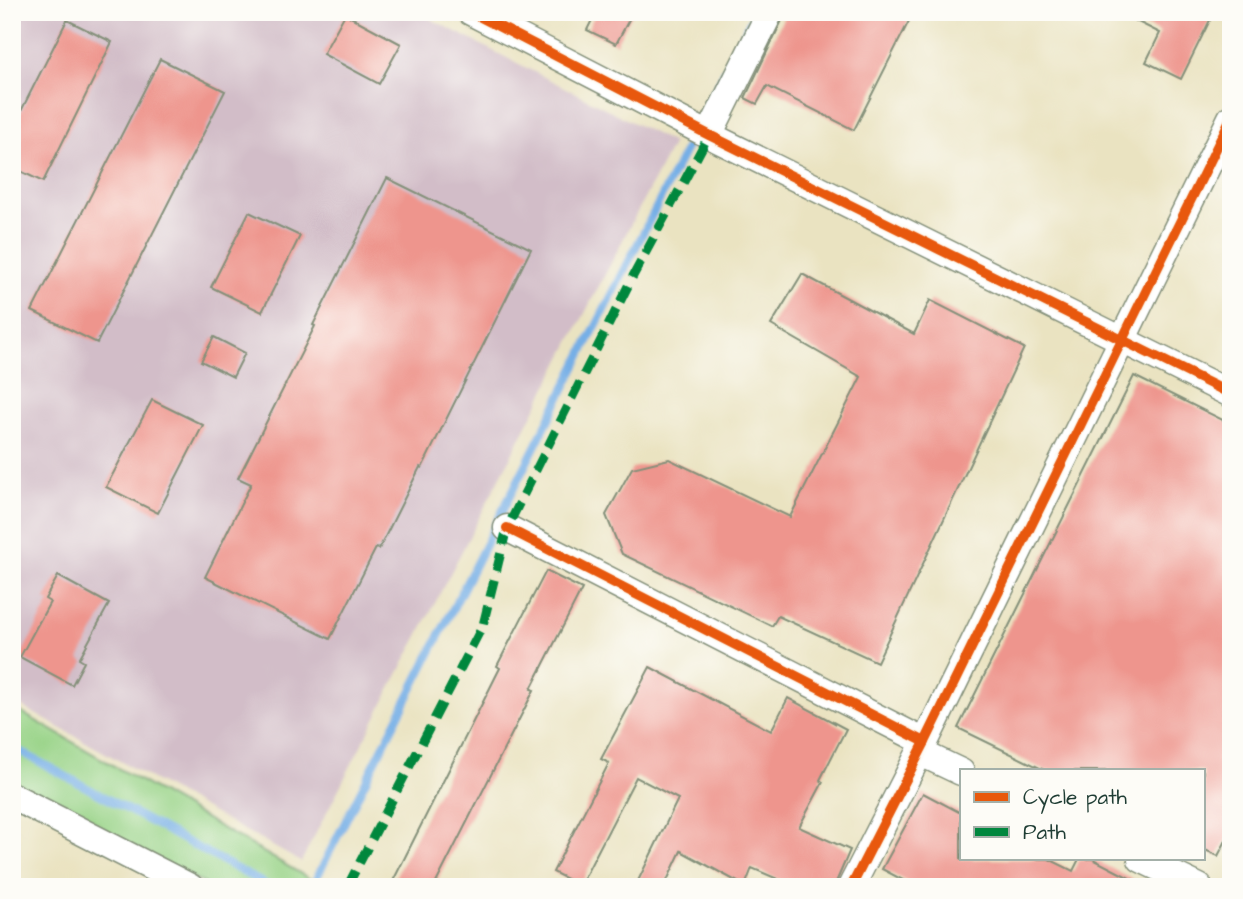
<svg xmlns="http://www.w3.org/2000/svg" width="1243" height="899" font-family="'Architects Daughter',sans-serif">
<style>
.industrial{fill:#d2bdc8}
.green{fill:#98d387;stroke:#5c885e;stroke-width:2}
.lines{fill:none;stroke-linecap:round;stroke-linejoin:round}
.stream{stroke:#76afe6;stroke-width:8}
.building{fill:#ee958d}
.minor-casing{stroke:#84907a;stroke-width:29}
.minor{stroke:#fff;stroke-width:26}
.quiet{stroke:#00873e;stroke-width:9;stroke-dasharray:18 9;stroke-linecap:butt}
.cycleway-casing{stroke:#fdfcf7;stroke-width:15}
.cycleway{stroke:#e8590c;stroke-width:10}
</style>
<rect width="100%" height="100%" fill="#fdfcf7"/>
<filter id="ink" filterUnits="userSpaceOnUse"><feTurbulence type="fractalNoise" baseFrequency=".0143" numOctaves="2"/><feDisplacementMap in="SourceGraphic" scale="14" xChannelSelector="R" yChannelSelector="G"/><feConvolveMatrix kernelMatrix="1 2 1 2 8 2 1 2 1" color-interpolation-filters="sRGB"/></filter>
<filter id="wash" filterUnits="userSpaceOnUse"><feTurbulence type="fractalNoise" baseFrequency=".00686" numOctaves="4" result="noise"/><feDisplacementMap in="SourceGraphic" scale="28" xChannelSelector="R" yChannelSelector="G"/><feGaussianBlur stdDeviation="1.57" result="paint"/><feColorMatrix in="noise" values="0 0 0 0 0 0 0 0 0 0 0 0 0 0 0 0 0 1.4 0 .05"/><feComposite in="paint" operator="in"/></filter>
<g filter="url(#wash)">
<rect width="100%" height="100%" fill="#eae3c1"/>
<path class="industrial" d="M 12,12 L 417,12 L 673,143 L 301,862 L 12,701 Z"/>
<path class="green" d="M 12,707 L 315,882 L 313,887 L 211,887 L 12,785 Z"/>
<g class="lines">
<g class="stream">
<path d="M 12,747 L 270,887"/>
<path d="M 312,887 L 755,12"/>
</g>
</g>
<g id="blocks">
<g class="building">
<path d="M 596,12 L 633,12 L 616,44 L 587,30 Z"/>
<path d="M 786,12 L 898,12 L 910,19 L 854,130 L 767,86 L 757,104 L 745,98 Z"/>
<path d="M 1118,12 L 1214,12 L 1181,79 L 1146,62 L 1160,33 Z"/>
<path d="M 345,14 L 401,44 L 379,84 L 323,54 Z"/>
<path d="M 67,20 L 112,42 L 43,182 L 12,167 L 12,129 Z"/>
<path d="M 160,59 L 225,91 L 97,343 L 32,311 Z"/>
<path d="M 387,178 L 531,249 L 422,468 L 420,467 L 379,549 L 376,548 L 330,639 L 205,577 L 251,484 L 238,478 L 315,326 L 313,325 Z"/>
<path d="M 249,212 L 300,236 L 262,312 L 211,287 Z"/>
<path d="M 802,274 L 914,334 L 930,300 L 1024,348 L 877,662 L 778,616 L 772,626 L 622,554 L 606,515 L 632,468 L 669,459 L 790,517 L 861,377 L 771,325 Z"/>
<path d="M 214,337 L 245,353 L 233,377 L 201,361 Z"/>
<path d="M 1134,376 L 1231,424 L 1231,831 L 1218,856 L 1203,849 L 1203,771 L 1046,771 L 958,728 Z"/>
<path d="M 152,400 L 203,425 L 158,513 L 106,487 Z"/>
<path d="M 546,571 L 582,589 L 531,689 L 534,690 L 434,887 L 390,887 L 500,668 L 497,666 Z"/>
<path d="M 58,576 L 109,604 L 79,659 L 84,662 L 72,685 L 20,657 L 50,602 L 45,599 Z"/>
<path d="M 650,667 L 771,731 L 788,698 L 846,729 L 820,780 L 823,782 L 799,827 L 850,850 L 834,887 L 796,887 L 752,868 L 745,886 L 681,851 L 664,887 L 635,887 L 678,799 L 636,777 L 580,886 L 553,872 L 609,763 L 601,759 Z"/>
<path d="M 923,793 L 961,813 L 961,859 L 1049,859 L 1073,871 L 1079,859 L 1093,859 L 1147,887 L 916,887 L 882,869 Z"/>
</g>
</g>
</g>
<g filter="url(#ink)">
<use href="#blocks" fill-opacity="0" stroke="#84907a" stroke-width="2"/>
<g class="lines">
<g class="minor-casing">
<g id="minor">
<path d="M 471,12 L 709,135 L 1231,394"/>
<path d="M 709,135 L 770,12"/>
<path d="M 507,528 L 925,742 L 851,887"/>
<path d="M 925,742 L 1231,118"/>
<path d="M 921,753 L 961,772"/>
<path d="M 12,796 L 190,887"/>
<path d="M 1141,859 L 1199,887"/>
</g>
</g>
<use href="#minor" class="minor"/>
<path class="quiet" d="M 347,887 L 483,625 L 507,528 L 632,278 L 709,135"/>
<g class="cycleway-casing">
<g id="cycleway">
<path d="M 471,12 L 709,135 L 1231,394"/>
<path d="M 507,528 L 925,742 L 851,887"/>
<path d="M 925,742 L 1231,118"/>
</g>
</g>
<use href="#cycleway" class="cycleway"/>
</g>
</g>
<rect width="1243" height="899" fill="none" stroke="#fdfcf7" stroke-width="42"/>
<rect x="960" y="769" width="245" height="91" fill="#fdfcf7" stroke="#a4b0a9" stroke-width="2"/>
<rect x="974" y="792" width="35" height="10" fill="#e8590c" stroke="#a4b0a9" stroke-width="2"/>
<text x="1023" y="804" font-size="21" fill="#1f3d34">Cycle path</text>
<rect x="974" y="827" width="35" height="10" fill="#00873e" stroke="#a4b0a9" stroke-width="2"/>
<text x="1023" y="839" font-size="21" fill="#1f3d34">Path</text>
</svg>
